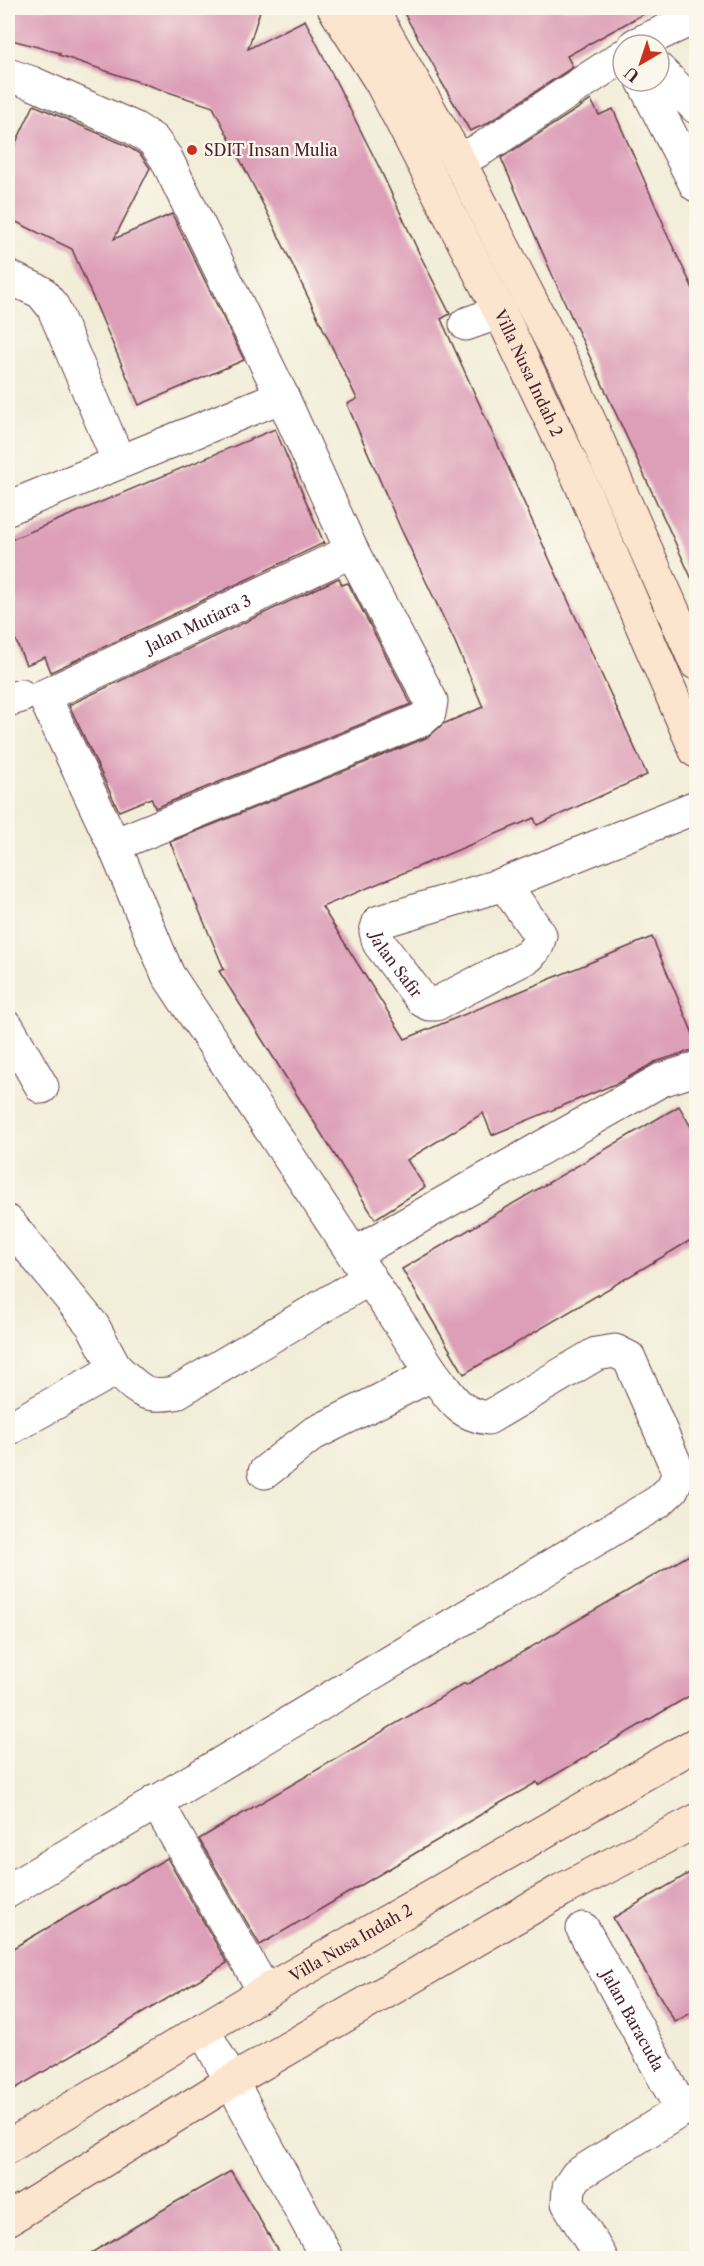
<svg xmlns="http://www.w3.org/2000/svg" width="704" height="2266" font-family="'Libre Caslon Text',serif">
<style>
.building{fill:#dd9fb7}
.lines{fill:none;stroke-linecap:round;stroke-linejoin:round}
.street-casing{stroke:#633e45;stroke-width:35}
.secondary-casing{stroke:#633e45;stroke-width:35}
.street{stroke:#fff;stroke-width:33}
.secondary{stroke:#fce5cf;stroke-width:33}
.poi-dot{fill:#c8321e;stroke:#fbf7ec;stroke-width:2}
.labels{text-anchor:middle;stroke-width:4.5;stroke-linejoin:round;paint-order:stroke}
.poi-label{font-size:16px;fill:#4a1f2b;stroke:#fbf7ec;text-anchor:start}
.street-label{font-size:16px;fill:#4a1f2b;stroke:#fbf7ec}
</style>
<rect width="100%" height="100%" fill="#fbf7ec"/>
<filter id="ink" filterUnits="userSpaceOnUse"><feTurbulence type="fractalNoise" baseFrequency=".0167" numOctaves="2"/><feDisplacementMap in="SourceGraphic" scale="12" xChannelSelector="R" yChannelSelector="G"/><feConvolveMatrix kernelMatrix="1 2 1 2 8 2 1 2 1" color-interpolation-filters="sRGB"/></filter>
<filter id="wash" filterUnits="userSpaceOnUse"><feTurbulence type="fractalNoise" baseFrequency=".008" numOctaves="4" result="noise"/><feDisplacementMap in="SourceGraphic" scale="24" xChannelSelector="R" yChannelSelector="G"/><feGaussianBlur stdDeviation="1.35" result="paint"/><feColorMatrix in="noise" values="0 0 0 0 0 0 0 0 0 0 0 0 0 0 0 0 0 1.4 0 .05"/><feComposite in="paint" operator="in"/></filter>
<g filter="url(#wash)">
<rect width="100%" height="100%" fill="#f2edd8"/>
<g id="blocks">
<g class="building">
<path d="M 13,8 L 261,8 L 248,49 L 305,20 L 380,169 L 419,253 L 450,314 L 441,319 L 647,775 L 537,825 L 534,818 L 322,907 L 405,1039 L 652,937 L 696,1041 L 696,1049 L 655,1062 L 620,1082 L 492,1135 L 483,1113 L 407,1160 L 425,1187 L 375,1219 L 219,971 L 224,969 L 170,842 L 428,737 L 443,724 L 483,707 L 455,642 L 400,527 L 347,404 L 357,399 L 269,216 L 213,107 L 59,55 L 60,53 L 8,39 L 8,28 Z"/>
<path d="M 401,8 L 654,8 L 567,56 L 573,67 L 486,124 L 470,131 L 438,76 L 439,75 Z"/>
<path d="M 591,100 L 599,115 L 613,109 L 664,225 L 663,226 L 696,295 L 696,588 L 555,281 L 501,158 Z"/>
<path d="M 34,105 L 125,145 L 140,154 L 150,168 L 114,239 L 172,214 L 244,360 L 139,405 L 72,249 L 8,218 L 8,159 Z"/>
<path d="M 275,429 L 324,543 L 51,672 L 45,657 L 26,665 L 8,622 L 8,541 Z"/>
<path d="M 339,578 L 342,585 L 348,583 L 411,704 L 155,808 L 151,798 L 119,811 L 69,705 Z"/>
<path d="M 679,1106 L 696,1136 L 696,1237 L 464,1374 L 402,1269 Z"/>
<path d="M 696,1551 L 696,1692 L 538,1785 L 537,1782 L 502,1802 L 260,1945 L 199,1839 L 465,1683 L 466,1685 Z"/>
<path d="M 167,1858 L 227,1963 L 8,2093 L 8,1951 Z"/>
<path d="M 696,1869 L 696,2010 L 675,2022 L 613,1918 Z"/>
<path d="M 231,2171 L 283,2259 L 81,2259 L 176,2202 Z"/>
</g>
</g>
</g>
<g filter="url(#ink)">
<use href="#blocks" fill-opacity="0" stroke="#633e45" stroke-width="1.5"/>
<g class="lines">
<g class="street-casing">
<g id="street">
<path d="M 635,45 L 696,17"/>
<path d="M 659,70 L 696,107"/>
<path d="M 8,75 L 32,83 L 134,128 L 153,140 L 166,158 L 282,396 L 352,551 L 431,701 L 429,713 L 421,720 L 114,845"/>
<path d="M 643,81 L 696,185"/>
<path d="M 459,161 L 483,148 L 623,56"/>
<path d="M 8,277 L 41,292 L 53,307 L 119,462"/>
<path d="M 466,324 L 500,312"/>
<path d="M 8,508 L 282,396"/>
<path d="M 8,700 L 21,696"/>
<path id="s1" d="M 504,884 L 379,922 L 376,932 L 379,943 L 422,1000 L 429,1004 L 436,1004 L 529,956 L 537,946 L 540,935 L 504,884 L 696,807"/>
<path d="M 8,1028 L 42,1087"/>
<path d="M 8,1222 L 93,1326 L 116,1369"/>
<path d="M 354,1254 L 661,1080 L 696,1069"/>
<path d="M 8,1429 L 116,1369 C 140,1390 142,1398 175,1393 L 370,1278"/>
<path d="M 265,1472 L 313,1434 L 433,1374"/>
<path d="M 156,1801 L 265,1992"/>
<path id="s2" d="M 8,1891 L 658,1502 L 672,1489 L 679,1473 L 629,1358 L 615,1351 L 596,1354 L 488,1418 C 457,1414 451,1396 433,1374 L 168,975 L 114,845 L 44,696 L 352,551"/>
<path id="s3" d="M 583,1929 L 682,2110"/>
<path d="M 203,2029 L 327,2258"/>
<path d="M 601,2258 L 568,2203 L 569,2187 L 577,2175 L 696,2101"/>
</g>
</g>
<g class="secondary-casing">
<g id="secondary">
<path id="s4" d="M 334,8 L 381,82 L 500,312 L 579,479 L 696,751"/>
<path d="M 371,8 L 459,161 L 569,375 L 696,663"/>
<path id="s5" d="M 8,2147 L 265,1992 L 696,1744"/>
<path d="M 8,2219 L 230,2082 L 562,1890 L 696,1821"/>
</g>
</g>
<use href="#street" class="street"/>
<use href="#secondary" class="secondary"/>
</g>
</g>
<circle class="poi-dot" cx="192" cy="150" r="6"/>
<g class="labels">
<g class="poi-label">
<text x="204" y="156">SDIT Insan Mulia</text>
</g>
<g class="street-label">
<text dy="6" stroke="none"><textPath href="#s4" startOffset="414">Villa Nusa Indah 2</textPath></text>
<text dy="6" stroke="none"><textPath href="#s2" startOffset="2108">Jalan Mutiara 3</textPath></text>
<text dy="6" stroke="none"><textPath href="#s1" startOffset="180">Jalan Safir</textPath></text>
<text dy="6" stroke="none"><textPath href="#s5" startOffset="399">Villa Nusa Indah 2</textPath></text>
<text dy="6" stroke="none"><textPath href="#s3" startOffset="104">Jalan Baracuda</textPath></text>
</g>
</g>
<rect width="704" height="2266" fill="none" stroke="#fbf7ec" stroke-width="30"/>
<g transform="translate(641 63) rotate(219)"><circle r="28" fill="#fbf7ec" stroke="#b4a19f" stroke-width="1.5"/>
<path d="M0-4.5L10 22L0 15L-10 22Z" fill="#c8321e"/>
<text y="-9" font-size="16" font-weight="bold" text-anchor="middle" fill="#4a1f2b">U</text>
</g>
</svg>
